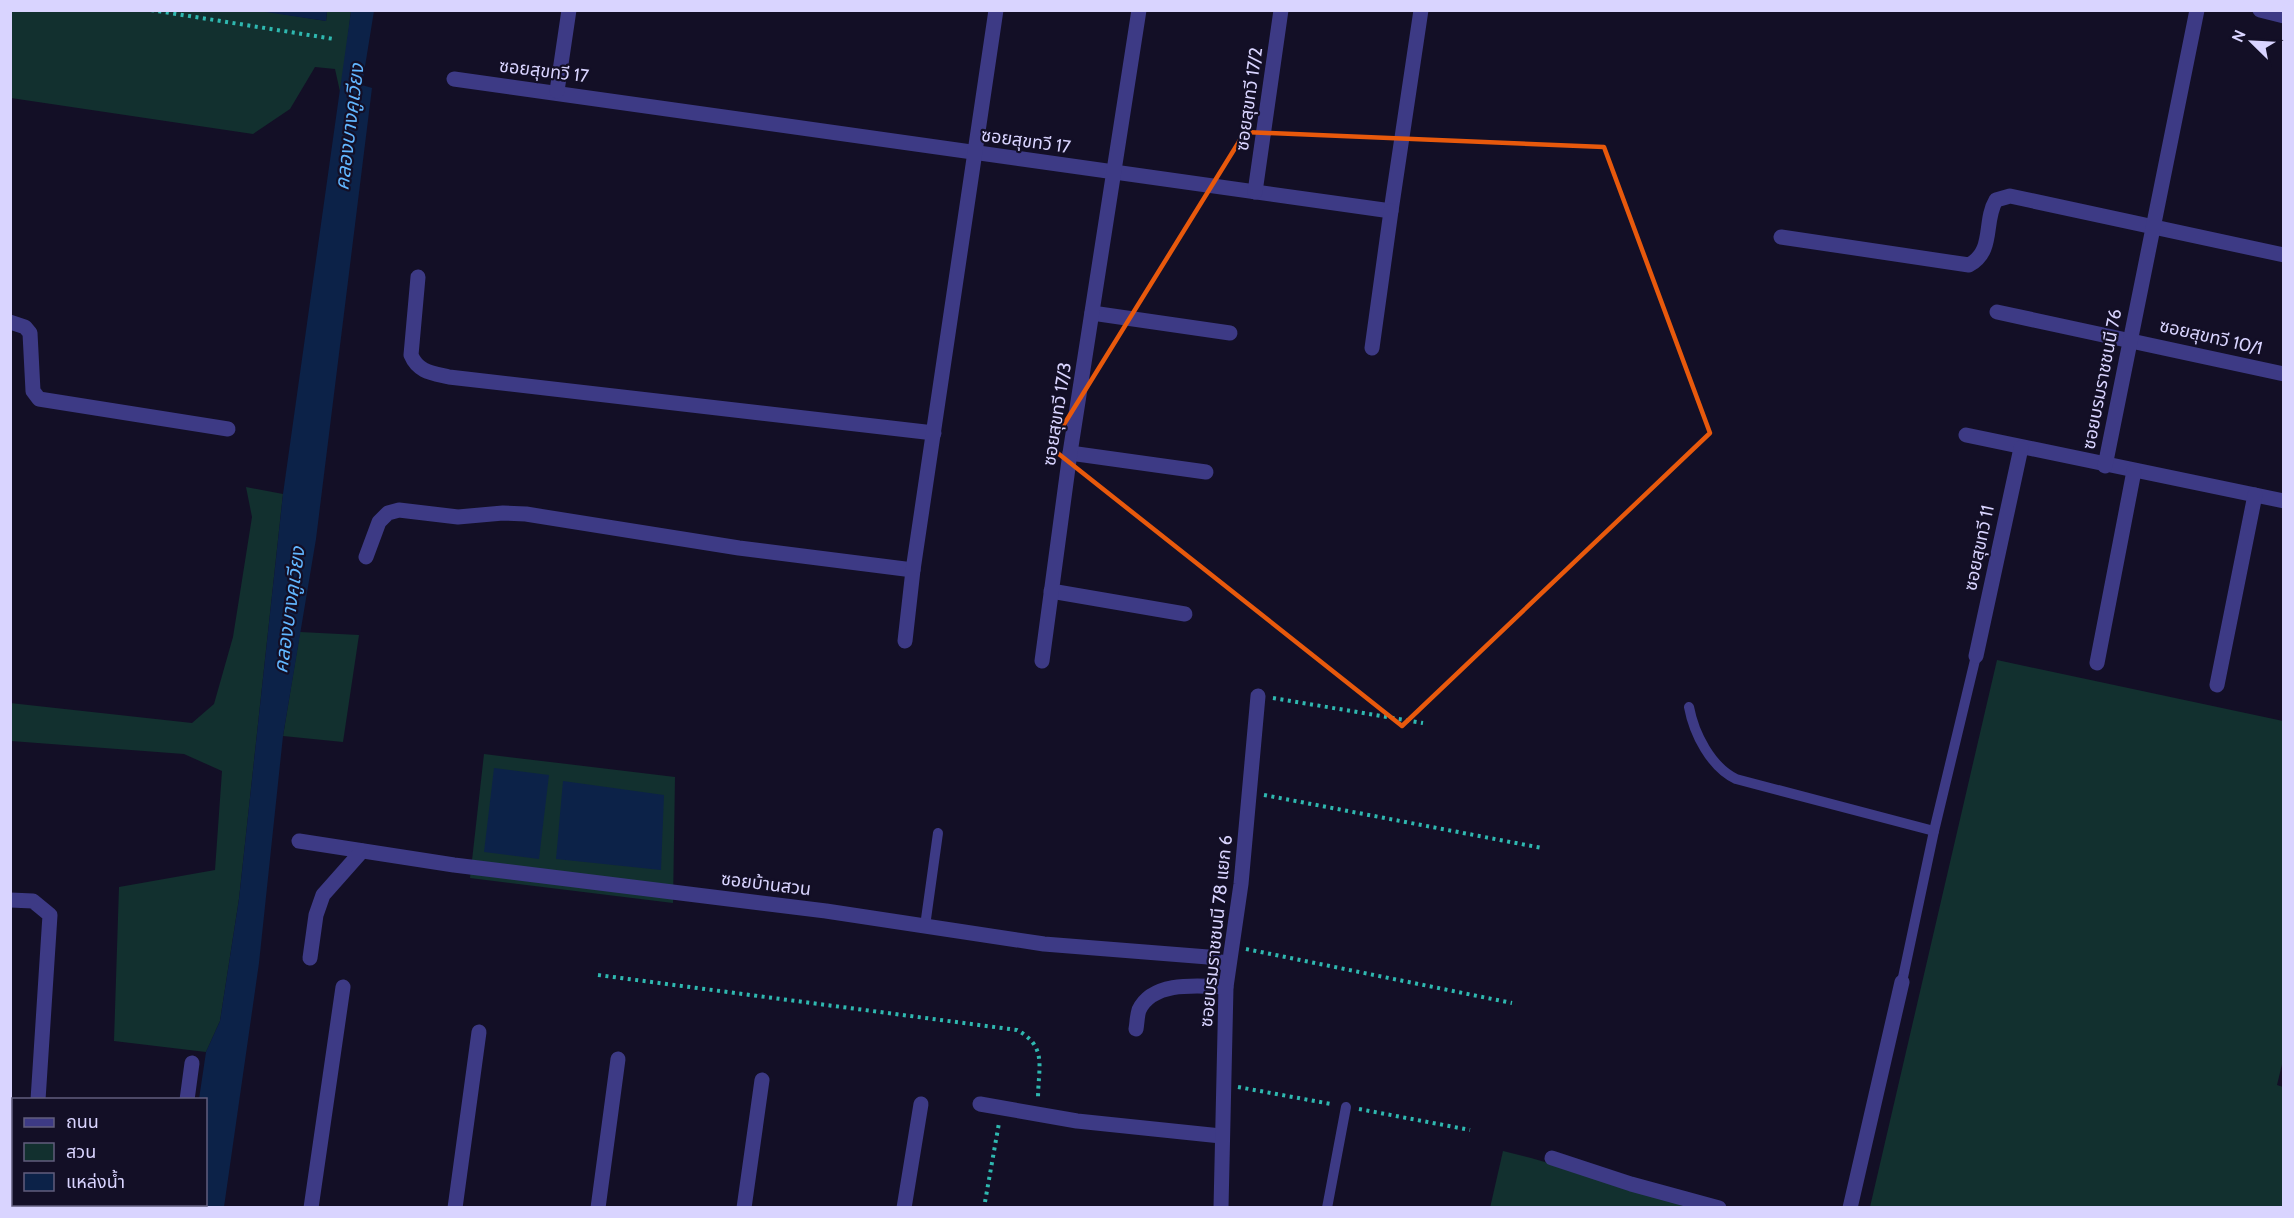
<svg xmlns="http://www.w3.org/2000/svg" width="2294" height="1218" font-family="Cabin,'Noto Sans Thai',sans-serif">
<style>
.green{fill:#12302f}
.water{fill:#0c2248}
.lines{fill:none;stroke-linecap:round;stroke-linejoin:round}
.path{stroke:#2fb8b0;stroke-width:4;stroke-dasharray:3 4.5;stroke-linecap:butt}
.lane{stroke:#3d3a85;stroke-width:10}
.street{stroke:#3d3a85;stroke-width:15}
.marked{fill:none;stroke:#e8590c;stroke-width:4.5;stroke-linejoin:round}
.labels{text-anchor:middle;stroke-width:4.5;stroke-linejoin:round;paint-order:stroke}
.street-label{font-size:18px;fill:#d9d4ff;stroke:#130f26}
.water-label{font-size:20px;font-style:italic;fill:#62b6ff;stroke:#130f26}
</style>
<rect width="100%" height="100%" fill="#130f26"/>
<g class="green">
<path d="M 258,10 L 326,21 L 327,11 L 351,11 L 341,96 L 335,69 L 315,67 L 290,109 L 253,134 L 11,98 L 10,11 Z"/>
<path d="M 246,487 L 283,494 L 239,899 L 220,1021 L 206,1052 L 114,1041 L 119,887 L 215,870 L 222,771 L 184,754 L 11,741 L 10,703 L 192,723 L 214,704 L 233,637 L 252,517 Z"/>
<path d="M 300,632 L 359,635 L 343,742 L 283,736 Z"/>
<path d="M 1997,660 L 2283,721 L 2284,1056 L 2277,1085 L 2283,1087 L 2283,1207 L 1870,1207 Z"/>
<path d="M 484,754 L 675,777 L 673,903 L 470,878 Z"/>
<path d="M 1503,1151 L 1531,1158 L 1699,1207 L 1490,1208 Z"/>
</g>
<g class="water">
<path d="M 259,11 L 327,11 L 326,21 Z"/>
<path d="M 351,11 L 374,11 L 362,85 L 372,88 L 316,539 L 283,736 L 259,963 L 224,1207 L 185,1207 L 185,1205 L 206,1204 L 206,1100 L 199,1099 L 206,1052 L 220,1021 L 239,899 L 283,494 Z"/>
<path d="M 494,768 L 549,775 L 539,859 L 484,852 Z"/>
<path d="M 563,781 L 664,795 L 661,870 L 556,859 Z"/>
</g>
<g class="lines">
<g class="path">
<path d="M 151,10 L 334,39"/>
<path d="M 1273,698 L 1423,723"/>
<path d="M 1264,795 L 1542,848"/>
<path d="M 1246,949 L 1512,1003"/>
<path d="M 598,975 L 1017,1030 C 1048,1047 1038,1067 1038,1099"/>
<path d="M 1238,1087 L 1331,1104"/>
<path d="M 1359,1109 L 1470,1130"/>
<path d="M 985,1202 L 999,1123"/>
</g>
<g class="lane">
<path d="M 1689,707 C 1694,734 1711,767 1736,779 L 1934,831"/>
<path d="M 925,926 L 938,833"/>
<path d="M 1902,982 L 1934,831 L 1976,656"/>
<path d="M 1327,1208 L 1346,1107"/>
</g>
<g class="street">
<path d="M 2260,10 L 2284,16"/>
<path d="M 454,79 L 1391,211 L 1421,10"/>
<path d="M 557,91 L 569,10"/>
<path d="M 1255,192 L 1281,10"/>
<path d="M 1781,237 L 1969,265 C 1995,251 1983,222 1996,200 L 2010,196 L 2284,255"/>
<path d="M 418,277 L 411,355 C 418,372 432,373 449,377 L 934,433"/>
<path d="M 1997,312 L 2284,374"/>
<path d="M 1092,313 L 1230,333"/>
<path d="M 10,322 L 25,327 L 30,333 L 33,391 L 39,399 L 228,429"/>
<path d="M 1372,348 L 1391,211"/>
<path d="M 1966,435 L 2284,501"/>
<path d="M 1070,453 L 1206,472"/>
<path d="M 2105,466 L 2197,10"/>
<path d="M 366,557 L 379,522 L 388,513 L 399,510 L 458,517 L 503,513 L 526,514 L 739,548 L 913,570"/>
<path d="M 1051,591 L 1185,614"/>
<path d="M 905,641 L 913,570 L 996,10"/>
<path d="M 1976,656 L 2021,448"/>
<path d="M 1042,661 L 1070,453 L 1139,10"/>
<path d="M 2097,663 L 2134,471"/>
<path d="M 2217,685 L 2255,495"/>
<path d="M 299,841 L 454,865 L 826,911 L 1044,944 L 1208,957 L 1228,965"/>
<path d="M 10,900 L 33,901 L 50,915 L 38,1100"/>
<path d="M 310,958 L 316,915 L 323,895 L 362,851"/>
<path d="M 1136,1029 C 1137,1024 1137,1016 1139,1010 C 1153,980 1200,986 1226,987"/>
<path d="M 187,1100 L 192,1063"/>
<path d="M 980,1104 L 1077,1121 L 1221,1136"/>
<path d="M 10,1121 L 14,1122"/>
<path d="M 1552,1158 L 1631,1184 L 1719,1208"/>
<path d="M 115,1208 L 115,1204"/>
<path d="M 311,1208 L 343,987"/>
<path d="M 455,1208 L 479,1032"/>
<path d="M 598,1208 L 618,1059"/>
<path d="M 744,1208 L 762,1080"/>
<path d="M 904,1208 L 921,1104"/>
<path d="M 1221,1208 L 1226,987 L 1241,884 L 1258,696"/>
<path d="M 1850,1208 L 1902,982"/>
</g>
</g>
<path class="marked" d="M 1245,132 L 1604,147 L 1710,433 L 1402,726 L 1050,447 Z"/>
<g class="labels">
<g class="street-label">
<text transform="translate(544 71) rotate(7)" y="6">ซอยสุขทวี 17</text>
<text transform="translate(1249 99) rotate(-82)" y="6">ซอยสุขทวี 17/2</text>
<text transform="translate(1026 141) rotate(8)" y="6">ซอยสุขทวี 17</text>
<text transform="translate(2211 337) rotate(13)" y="6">ซอยสุขทวี 10/1</text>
<text transform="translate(2102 379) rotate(-79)" y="6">ซอยบรมราชชนนี 76</text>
<text transform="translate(1057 414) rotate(-81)" y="6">ซอยสุขทวี 17/3</text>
<text transform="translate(1979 548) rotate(-78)" y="6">ซอยสุขทวี 11</text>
<text transform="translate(766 884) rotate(7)" y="6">ซอยบ้านสวน</text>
<text transform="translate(1216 931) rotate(-84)" y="6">ซอยบรมราชชนนี 78 แยก 6</text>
</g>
<g class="water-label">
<text transform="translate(349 127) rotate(-83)" y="7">คลองบางคูเวียง</text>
<text transform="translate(289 610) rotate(-82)" y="7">คลองบางคูเวียง</text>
</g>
</g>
<rect width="2294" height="1218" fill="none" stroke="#d9d4ff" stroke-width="24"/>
<rect x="12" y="1098" width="195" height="108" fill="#130f26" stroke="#625e7d" stroke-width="1.5"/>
<rect x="24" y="1118" width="30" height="9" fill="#3d3a85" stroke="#625e7d" stroke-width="1.5"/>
<text x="66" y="1128" font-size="18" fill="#d9d4ff">ถนน</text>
<rect x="24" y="1143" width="30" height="18" fill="#12302f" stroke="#625e7d" stroke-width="1.5"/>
<text x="66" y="1158" font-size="18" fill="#d9d4ff">สวน</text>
<rect x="24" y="1173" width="30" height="18" fill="#0c2248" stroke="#625e7d" stroke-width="1.5"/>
<text x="66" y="1188" font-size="18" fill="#d9d4ff">แหล่งน้ำ</text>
<g transform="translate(2252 42) rotate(294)" stroke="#130f26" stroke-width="4.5" paint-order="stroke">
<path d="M0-4.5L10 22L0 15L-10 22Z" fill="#d9d4ff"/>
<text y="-9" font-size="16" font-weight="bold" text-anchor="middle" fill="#d9d4ff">N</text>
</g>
</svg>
